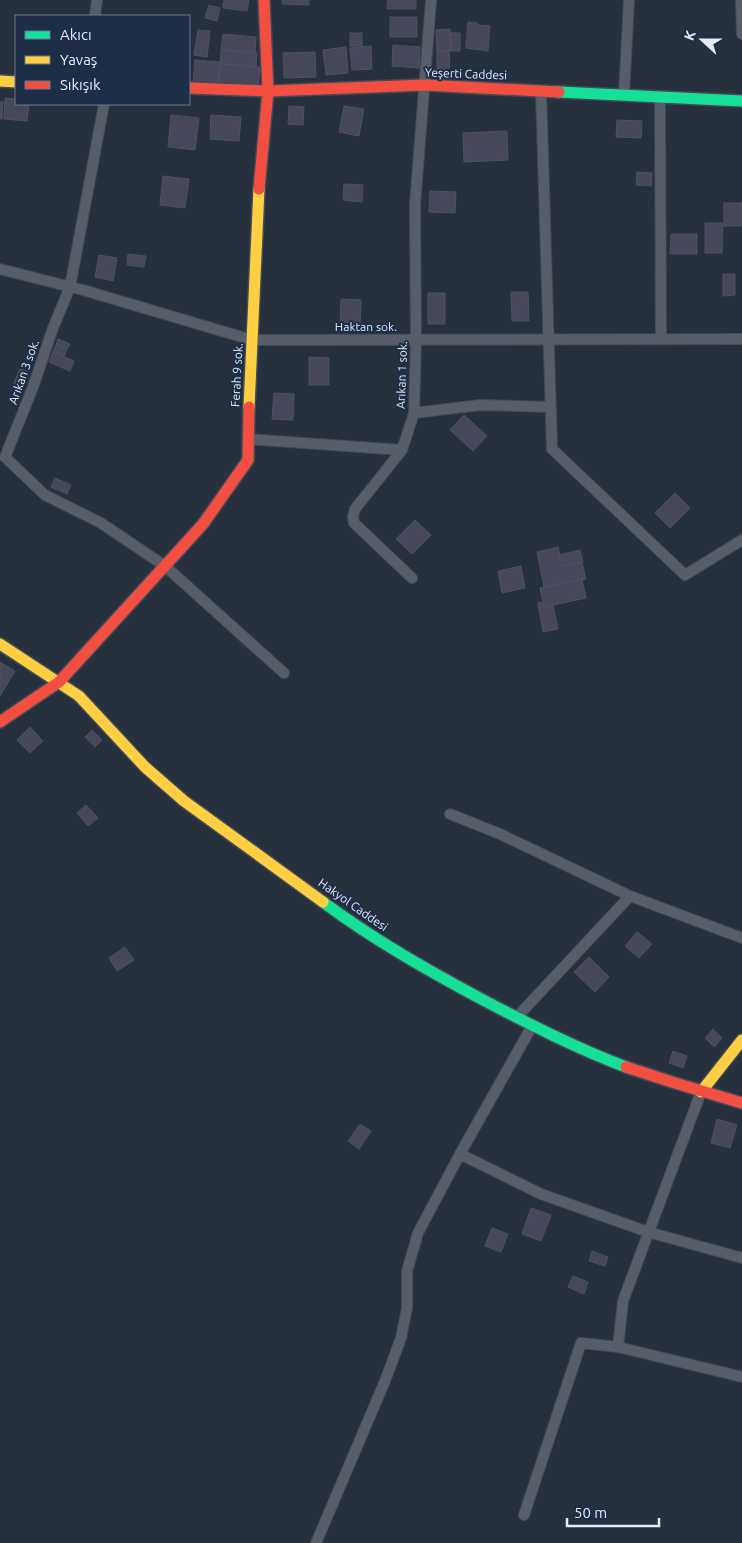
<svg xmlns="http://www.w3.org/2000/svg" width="742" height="1543" font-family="Ubuntu,sans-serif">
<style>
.building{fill:#46475a;stroke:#4f525d}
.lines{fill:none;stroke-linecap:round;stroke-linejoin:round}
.street-casing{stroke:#434b56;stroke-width:12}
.fast-casing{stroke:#434b56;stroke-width:14}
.slow-casing{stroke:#434b56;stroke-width:14}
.jam-casing{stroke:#434b56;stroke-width:14}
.street{stroke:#585e69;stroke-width:10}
.fast{stroke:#16e098;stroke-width:11}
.slow{stroke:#ffcf43;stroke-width:11}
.jam{stroke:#f24e42;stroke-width:11}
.labels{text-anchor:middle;stroke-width:4;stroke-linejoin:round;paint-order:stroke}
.street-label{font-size:12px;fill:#e1ecfc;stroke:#1e2e46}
</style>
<rect width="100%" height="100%" fill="#27303d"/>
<g class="building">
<path d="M 224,0 L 249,0 L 247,11 L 223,8 Z"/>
<path d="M 282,0 L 309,0 L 309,5 L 282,4 Z"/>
<path d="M 388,0 L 416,0 L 416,9 L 387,9 Z"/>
<path d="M 209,5 L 220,8 L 217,21 L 205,18 Z"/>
<rect x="390" y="17" width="27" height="20"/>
<path d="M 468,22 L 477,23 L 477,25 L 490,26 L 488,51 L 466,48 Z"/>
<path d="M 450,29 L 451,51 L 437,51 L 436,30 Z"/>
<path d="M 198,30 L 210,31 L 207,57 L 194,55 Z"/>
<rect x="350" y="33" width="12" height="13"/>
<path d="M 450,33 L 460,33 L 460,51 L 451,51 Z"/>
<path d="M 223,34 L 256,37 L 255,53 L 221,50 Z"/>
<path d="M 393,45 L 420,47 L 419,68 L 392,66 Z"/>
<path d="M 371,46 L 372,69 L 352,70 L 350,48 Z"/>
<path d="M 346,47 L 348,73 L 326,75 L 323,50 Z"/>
<path d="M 221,50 L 257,53 L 256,67 L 220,64 Z"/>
<path d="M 437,51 L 449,51 L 450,68 L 446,68 L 446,71 L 437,71 Z"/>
<path d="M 315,52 L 316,77 L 284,78 L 283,53 Z"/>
<path d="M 195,60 L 220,62 L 218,86 L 193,84 Z"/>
<path d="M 220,64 L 260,67 L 258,88 L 219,85 Z"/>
<path d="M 5,98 L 16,99 L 16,104 L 29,104 L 27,121 L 4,119 Z"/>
<path d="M 0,102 L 3,102 L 2,119 L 0,119 Z"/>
<path d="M 289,106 L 304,107 L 303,125 L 288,124 Z"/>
<path d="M 344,106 L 364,109 L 359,136 L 339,132 Z"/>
<path d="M 171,115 L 199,118 L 195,150 L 168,147 Z"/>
<path d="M 211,115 L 241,117 L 239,141 L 210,139 Z"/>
<path d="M 617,120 L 642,121 L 641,138 L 616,137 Z"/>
<path d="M 507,131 L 508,160 L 464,162 L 463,133 Z"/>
<path d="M 637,172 L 652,173 L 651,186 L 636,185 Z"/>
<path d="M 163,176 L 189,179 L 185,208 L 160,205 Z"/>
<path d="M 344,184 L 363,185 L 362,202 L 343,200 Z"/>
<path d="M 430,191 L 456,192 L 455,213 L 429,212 Z"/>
<rect x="724" y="203" width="18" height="23"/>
<path d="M 705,223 L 723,223 L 722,253 L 705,253 Z"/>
<path d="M 671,234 L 697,234 L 697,254 L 670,254 Z"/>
<path d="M 128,254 L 146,256 L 144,267 L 127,265 Z"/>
<path d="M 99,255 L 117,258 L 113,281 L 95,277 Z"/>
<path d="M 723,274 L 735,274 L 735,295 L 723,296 Z"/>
<path d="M 511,292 L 528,292 L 529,321 L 512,321 Z"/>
<rect x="428" y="293" width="17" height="31"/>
<path d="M 341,299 L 361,300 L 360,325 L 340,324 Z"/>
<path d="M 58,339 L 70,344 L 67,349 L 56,345 Z"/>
<path d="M 56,345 L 67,349 L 64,356 L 53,352 Z"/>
<path d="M 53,352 L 74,361 L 70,371 L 49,362 Z"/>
<path d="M 309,357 L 329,358 L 329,385 L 309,385 Z"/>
<path d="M 20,369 L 28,372 L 20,391 L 12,388 Z"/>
<path d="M 274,393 L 294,394 L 293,420 L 272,419 Z"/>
<path d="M 464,415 L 487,436 L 473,451 L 450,430 Z"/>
<path d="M 55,478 L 71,485 L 67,494 L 51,487 Z"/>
<path d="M 675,493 L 690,508 L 670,528 L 655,513 Z"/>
<path d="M 415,520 L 431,535 L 412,554 L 396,539 Z"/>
<path d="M 558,547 L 562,566 L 582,562 L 586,579 L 544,587 L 537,552 Z"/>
<path d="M 580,550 L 583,562 L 562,566 L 559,555 Z"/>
<path d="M 521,566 L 525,588 L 502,593 L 498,571 Z"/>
<path d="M 582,579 L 586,598 L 544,607 L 540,588 Z"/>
<path d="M 543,602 L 544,607 L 553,605 L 558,629 L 543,632 L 538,603 Z"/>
<path d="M 0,662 L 15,671 L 0,696 Z"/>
<path d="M 30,727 L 43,741 L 30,753 L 17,740 Z"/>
<path d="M 92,730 L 102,740 L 95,747 L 85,737 Z"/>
<path d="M 86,805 L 98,818 L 88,826 L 77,813 Z"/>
<path d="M 637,932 L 652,944 L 639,958 L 625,946 Z"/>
<path d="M 125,947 L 134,960 L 117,971 L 109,958 Z"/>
<path d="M 589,957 L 609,977 L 595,992 L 574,972 Z"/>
<path d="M 713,1029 L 722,1038 L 714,1047 L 705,1038 Z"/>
<path d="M 673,1051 L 687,1056 L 683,1068 L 669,1063 Z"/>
<path d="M 717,1119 L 737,1125 L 730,1148 L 711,1143 Z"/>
<path d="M 360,1124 L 371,1131 L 359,1149 L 348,1141 Z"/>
<path d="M 531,1208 L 551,1215 L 541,1241 L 522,1234 Z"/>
<path d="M 492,1228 L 508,1234 L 501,1252 L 485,1246 Z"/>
<path d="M 592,1251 L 608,1257 L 605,1266 L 589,1261 Z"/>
<path d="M 573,1276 L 588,1282 L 584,1294 L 568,1287 Z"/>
</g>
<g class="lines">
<g class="street-casing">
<g id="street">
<path d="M 741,0 L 742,34"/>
<path d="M 95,16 L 97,0"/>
<path d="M 541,91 L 552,449 L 685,575 L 742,540"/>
<path d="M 624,95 L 629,0"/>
<path d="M 660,97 L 661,339"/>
<path d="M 104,104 L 70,287 L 53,328 L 33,387 L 5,457 L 45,495 L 101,523 L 165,566 L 284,673"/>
<path d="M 0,269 L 83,290 L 252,340 L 742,339"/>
<path d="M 414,413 L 480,405 L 550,407"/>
<path d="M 248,439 L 402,450 L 414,413 L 416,340 L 415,205 L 431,0"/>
<path d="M 402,450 L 355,509 L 353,517 L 354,523 L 412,578"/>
<path d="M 450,814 L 500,834 L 630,896"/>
<path d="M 516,1018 L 630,896 L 742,938"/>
<path d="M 460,1154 L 541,1194 L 648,1232 L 742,1258"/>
<path d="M 618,1347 L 623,1301 L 701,1092"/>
<path d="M 524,1515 L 581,1343 L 618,1347 L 742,1377"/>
<path d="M 316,1543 L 385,1381 L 401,1338 L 407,1308 L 407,1271 L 418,1233 L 460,1154 L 532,1026"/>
</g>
</g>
<g class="fast-casing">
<g id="fast">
<path d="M 559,92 L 742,101"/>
<path d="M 323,902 C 374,940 429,971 485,1001 C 531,1025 578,1049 626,1067"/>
</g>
</g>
<g class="slow-casing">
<g id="slow">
<path d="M 0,81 L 16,82"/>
<path d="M 249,407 L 259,189"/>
<path d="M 0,644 L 79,696 L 145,767 L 184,801 L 323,902"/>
<path d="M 701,1092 L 742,1040"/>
</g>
</g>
<g class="jam-casing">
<g id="jam">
<path d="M 189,88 L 268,91 L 425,85 L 559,92"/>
<path d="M 259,189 L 268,91 L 264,0"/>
<path d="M 0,722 L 59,682 L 203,524 L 248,460 L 249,407"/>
<path d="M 626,1067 L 675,1083 L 742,1103"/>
</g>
</g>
<use href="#street" class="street"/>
<use href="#fast" class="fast"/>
<use href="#slow" class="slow"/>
<use href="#jam" class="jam"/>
</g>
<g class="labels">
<g class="street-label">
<text transform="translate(466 74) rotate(2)" y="4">Yeşerti Caddesi</text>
<text x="366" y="331">Haktan sok.</text>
<text transform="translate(24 372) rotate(-70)" y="4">Arıkan 3 sok.</text>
<text transform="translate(237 375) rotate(-87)" y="4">Ferah 9 sok.</text>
<text transform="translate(402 375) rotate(-88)" y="4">Arıkan 1 sok.</text>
<text transform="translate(353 905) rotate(35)" y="4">Hakyol Caddesi</text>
</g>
</g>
<rect x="15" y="15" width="175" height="90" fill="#1e2e46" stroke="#6c7a8f"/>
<rect x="25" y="31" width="25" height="8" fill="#16e098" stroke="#6c7a8f"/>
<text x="60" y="40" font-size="15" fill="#e1ecfc">Akıcı</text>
<rect x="25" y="56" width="25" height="8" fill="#ffcf43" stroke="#6c7a8f"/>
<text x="60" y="65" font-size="15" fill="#e1ecfc">Yavaş</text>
<rect x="25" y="81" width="25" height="8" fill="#f24e42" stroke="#6c7a8f"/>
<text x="60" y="90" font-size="15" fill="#e1ecfc">Sıkışık</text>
<g transform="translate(702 40) rotate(291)" stroke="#1e2e46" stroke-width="4" paint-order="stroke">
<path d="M0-4L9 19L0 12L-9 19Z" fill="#e1ecfc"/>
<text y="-8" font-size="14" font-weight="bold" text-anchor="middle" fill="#e1ecfc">K</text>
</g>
<path d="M567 1518v8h92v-8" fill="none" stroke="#e1ecfc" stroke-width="2.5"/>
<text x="574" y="1518" font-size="15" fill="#e1ecfc" stroke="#1e2e46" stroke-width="4" paint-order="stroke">50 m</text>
</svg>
